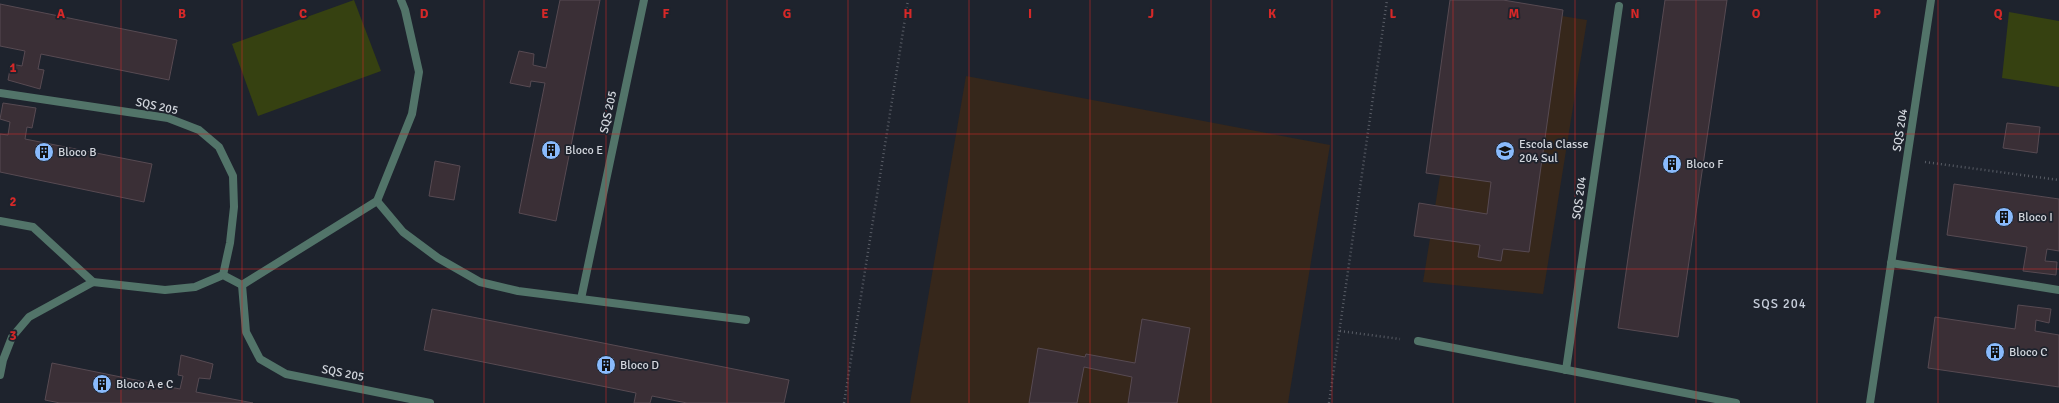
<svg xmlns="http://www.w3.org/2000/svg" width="2059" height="403" font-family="Signika,sans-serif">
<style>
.education{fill:#36271b}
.green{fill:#364111}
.building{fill:#3a2f36;stroke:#574a52}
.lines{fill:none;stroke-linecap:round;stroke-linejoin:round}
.path{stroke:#595d66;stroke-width:2.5;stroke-dasharray:1 3;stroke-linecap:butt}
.street{stroke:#527469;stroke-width:8}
.grid{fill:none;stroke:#d62828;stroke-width:1;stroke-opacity:0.55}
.labels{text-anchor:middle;stroke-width:3.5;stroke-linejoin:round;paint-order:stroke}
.street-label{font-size:12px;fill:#d2d6dd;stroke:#1e232d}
.poi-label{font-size:12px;fill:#d2d6dd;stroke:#1e232d;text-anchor:start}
.neighbourhood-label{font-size:13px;letter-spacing:1px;fill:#c7cedb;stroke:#1e232d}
.grid-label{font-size:13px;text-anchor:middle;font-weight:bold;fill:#d62828;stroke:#1e232d;stroke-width:3.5;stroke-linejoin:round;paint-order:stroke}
</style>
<rect width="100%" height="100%" fill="#1e232d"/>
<g class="education">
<path d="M 1468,1 L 1587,20 L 1543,294 L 1423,282 Z"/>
<path d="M 966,76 L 1330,145 L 1288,403 L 910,403 Z"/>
</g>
<g class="green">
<path d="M 354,0 L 381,71 L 258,116 L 232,44 Z"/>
<path d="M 2009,12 L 2059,21 L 2059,87 L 2002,78 Z"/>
</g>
<g class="building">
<path d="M 560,0 L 600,0 L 556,221 L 519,213 L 545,83 L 531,81 L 530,87 L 510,83 L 519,51 L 534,54 L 533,65 L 546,68 Z"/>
<path d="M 1450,0 L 1503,0 L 1563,10 L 1529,252 L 1503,249 L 1501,261 L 1478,257 L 1480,245 L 1414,236 L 1419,203 L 1487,214 L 1491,182 L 1426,173 Z"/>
<path d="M 1665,0 L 1727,0 L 1678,337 L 1618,328 Z"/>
<path d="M 0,4 L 177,40 L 169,80 L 41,54 L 38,69 L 44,70 L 40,89 L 8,80 L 11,64 L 22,66 L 25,51 L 0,46 Z"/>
<path d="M 3,103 L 36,108 L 32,128 L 27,127 L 25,139 L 152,164 L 144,202 L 0,172 L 0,134 L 8,135 L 10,122 L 0,119 Z"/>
<path d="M 2007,123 L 2040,127 L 2037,153 L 2003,148 Z"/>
<path d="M 435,161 L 460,166 L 454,200 L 429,196 Z"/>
<path d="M 1954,184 L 2059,199 L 2059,251 L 2047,249 L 2045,261 L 2057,262 L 2056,275 L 2023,271 L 2027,247 L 1947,235 Z"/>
<path d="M 2018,305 L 2051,309 L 2049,323 L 2036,320 L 2035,331 L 2059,335 L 2059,387 L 1928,368 L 1935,317 L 2015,329 Z"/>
<path d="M 432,309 L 789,380 L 784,403 L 687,403 L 652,396 L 650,403 L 634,403 L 636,393 L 424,350 Z"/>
<path d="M 1142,319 L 1190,328 L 1177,403 L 1128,403 L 1132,377 L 1084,367 L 1077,403 L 1029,403 L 1038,348 L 1085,357 L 1086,354 L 1135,363 Z"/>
<path d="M 181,355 L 213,364 L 210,379 L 199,378 L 196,392 L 253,403 L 60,403 L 45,400 L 52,363 L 180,389 L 183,376 L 178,375 Z"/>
</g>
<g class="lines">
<g class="path">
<path d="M 1925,162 L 2059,180"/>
<path d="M 1340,331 L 1400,339"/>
<path d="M 844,403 L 908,0"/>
<path d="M 1329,403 L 1387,0"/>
</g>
<g class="street">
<path d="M 0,93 L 168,118 L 199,130 L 219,147 L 233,176 L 234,207 L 230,243 L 223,275"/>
<path d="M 377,201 L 403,232 L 438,258 L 480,282 L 518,291 L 746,320"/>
<path d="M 0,221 L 33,227 L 93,282"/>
<path d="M 1891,263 L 2059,290"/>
<path d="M 242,285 L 246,332 L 260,359 L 286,374 L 430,403"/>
<path d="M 581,299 L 644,0"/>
<path d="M 1418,341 L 1736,403"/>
<path d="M 1566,370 L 1619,6"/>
<path d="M 0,375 L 3,360 L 12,337 L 29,317 L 93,282 L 165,290 L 195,287 L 223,275 L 242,285 L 377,201 L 412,114 L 419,72 L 405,10 L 401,0"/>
<path d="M 1870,403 L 1931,0"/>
</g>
</g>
<path class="grid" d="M 121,0 L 121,403M 242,0 L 242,403M 363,0 L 363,403M 484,0 L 484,403M 606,0 L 606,403M 727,0 L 727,403M 848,0 L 848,403M 969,0 L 969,403M 1090,0 L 1090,403M 1211,0 L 1211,403M 1332,0 L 1332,403M 1453,0 L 1453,403M 1575,0 L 1575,403M 1696,0 L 1696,403M 1817,0 L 1817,403M 1938,0 L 1938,403M 0,134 L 2059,134M 0,269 L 2059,269"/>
<defs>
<g id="building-disc" transform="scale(1)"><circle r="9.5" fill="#89bafc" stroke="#1e232d"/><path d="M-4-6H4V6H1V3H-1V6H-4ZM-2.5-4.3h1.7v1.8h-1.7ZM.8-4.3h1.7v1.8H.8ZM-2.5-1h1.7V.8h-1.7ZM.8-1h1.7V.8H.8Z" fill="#111"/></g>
<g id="school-disc" transform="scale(1)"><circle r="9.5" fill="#89bafc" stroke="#1e232d"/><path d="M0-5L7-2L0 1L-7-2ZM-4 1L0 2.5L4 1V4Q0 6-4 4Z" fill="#111"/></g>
</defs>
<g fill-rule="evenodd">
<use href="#building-disc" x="551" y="150"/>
<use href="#school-disc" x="1505" y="151"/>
<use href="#building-disc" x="44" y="152"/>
<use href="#building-disc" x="1672" y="164"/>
<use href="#building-disc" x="2004" y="217"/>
<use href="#building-disc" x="1995" y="352"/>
<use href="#building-disc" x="606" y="365"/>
<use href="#building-disc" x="102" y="384"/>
</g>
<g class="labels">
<g class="street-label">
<text transform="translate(157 106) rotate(12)" y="4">SQS 205</text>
<text transform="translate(608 112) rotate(-78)" y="4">SQS 205</text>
<text transform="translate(1900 130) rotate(-81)" y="4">SQS 204</text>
<text transform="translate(1579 198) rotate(-82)" y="4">SQS 204</text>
<text transform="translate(343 373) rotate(11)" y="4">SQS 205</text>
</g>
<g class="poi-label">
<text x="1519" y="148">Escola Classe<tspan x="1519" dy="14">204 Sul</tspan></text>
<text x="565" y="154">Bloco E</text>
<text x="58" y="156">Bloco B</text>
<text x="1686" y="168">Bloco F</text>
<text x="2018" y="221">Bloco I</text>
<text x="2009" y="356">Bloco C</text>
<text x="620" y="369">Bloco D</text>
<text x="116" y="388">Bloco A e C</text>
</g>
<g class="neighbourhood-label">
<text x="1780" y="308">SQS 204</text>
</g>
</g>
<g class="grid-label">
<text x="61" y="18">A</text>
<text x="182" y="18">B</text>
<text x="303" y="18">C</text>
<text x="424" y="18">D</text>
<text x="545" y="18">E</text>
<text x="666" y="18">F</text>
<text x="787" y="18">G</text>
<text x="908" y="18">H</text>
<text x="1030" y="18">I</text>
<text x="1151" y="18">J</text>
<text x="1272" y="18">K</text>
<text x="1393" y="18">L</text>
<text x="1514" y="18">M</text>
<text x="1635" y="18">N</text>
<text x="1756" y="18">O</text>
<text x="1877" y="18">P</text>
<text x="1998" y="18">Q</text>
<text x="13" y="72">1</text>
<text x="13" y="206">2</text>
<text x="13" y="340">3</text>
</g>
</svg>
